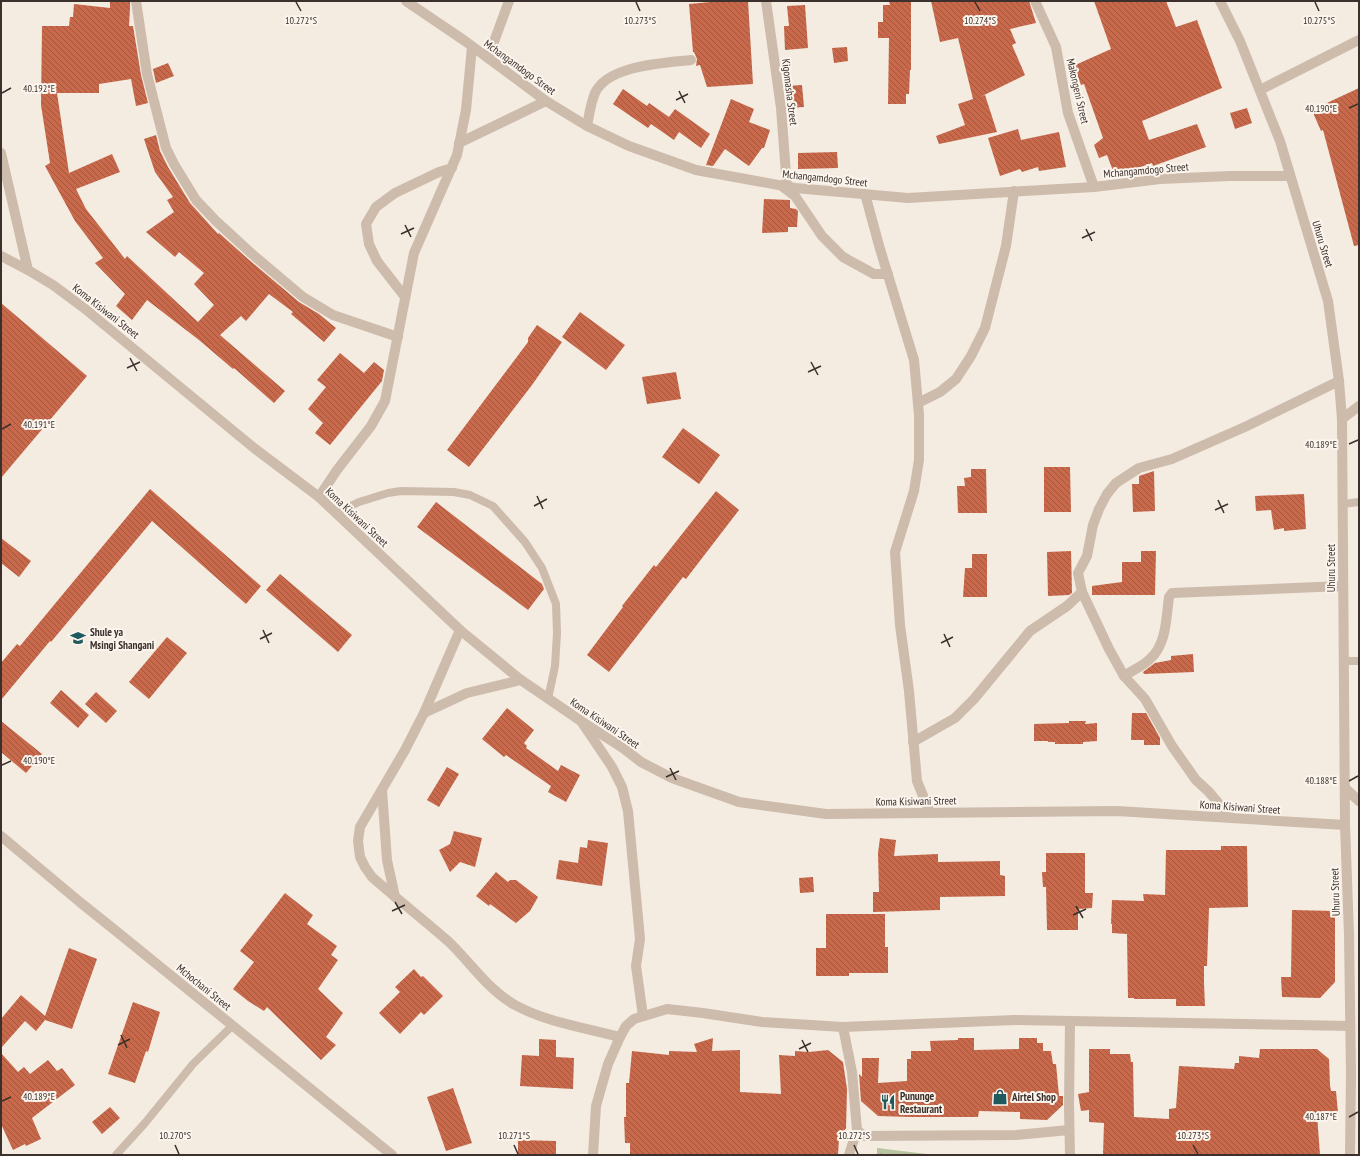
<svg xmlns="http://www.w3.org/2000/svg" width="1360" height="1156" font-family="'PT Sans Narrow',sans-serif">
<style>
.park{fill:url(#park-tufts)}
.building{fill:url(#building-back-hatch)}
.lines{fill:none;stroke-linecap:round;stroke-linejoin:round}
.service{stroke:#cdbbac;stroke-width:8}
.minor{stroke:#cdbbac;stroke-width:10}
.ticks{fill:none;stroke:#3b302b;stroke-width:1.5}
.labels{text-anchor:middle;stroke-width:4;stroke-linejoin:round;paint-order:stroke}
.street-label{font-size:11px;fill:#3b302b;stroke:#fbf5ee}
.poi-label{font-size:11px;font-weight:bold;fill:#3b302b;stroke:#fbf5ee;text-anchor:start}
.ticks-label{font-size:10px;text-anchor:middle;fill:#3b302b;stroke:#fbf5ee;stroke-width:4;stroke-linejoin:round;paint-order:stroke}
</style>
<defs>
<pattern id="park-tufts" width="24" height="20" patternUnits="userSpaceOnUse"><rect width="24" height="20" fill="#b8c4a0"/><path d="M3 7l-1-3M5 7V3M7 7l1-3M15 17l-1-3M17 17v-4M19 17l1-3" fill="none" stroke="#97a083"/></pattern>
<pattern id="building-back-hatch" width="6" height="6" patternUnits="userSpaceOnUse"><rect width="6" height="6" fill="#c8694b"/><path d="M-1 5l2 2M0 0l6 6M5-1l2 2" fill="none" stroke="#a4573f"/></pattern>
</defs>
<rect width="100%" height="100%" fill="#f4ebe1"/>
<path class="park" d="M 877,1148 L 935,1155 L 877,1155 Z"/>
<g class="building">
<path d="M 110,1 L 130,1 L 130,8 L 129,26 L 133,26 L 141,75 L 148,103 L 136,106 L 131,79 L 99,84 L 99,93 L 57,93 L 69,173 L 112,154 L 120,172 L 76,189 L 86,209 L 125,259 L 127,256 L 198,322 L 214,305 L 194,284 L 204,273 L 179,252 L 175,257 L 146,232 L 174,212 L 167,200 L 173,197 L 155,172 L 144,139 L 156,135 L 160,151 L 168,167 L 190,203 L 218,234 L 219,233 L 248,259 L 299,302 L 319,314 L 336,328 L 324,342 L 291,314 L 293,312 L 269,294 L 246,321 L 241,316 L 220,335 L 285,391 L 274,403 L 234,368 L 233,369 L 199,340 L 147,300 L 132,320 L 116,306 L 125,294 L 95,263 L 103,258 L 75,221 L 45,166 L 50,163 L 41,105 L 42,26 L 69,26 L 70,17 L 73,17 L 74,4 L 110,8 Z"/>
<path d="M 721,1 L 748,1 L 753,84 L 707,87 L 700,65 L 696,66 L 697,59 L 694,52 L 693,52 L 689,4 Z"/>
<path d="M 889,1 L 911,1 L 911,70 L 910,70 L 909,94 L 906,94 L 906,104 L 888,104 L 889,38 L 878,38 L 878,22 L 883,22 L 883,5 L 890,5 Z"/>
<path d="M 931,1 L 1029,1 L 1036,23 L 1010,29 L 1016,43 L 1012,45 L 1025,75 L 980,97 L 985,95 L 997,132 L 939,144 L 936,136 L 965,125 L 958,104 L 973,99 L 958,38 L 940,42 Z"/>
<path d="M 1094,1 L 1166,1 L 1176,27 L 1197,20 L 1222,88 L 1142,121 L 1149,140 L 1197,124 L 1206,147 L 1153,166 L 1152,163 L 1115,176 L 1107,155 L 1099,158 L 1094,145 L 1103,138 L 1084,84 L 1081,85 L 1073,66 L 1111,49 Z"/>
<path d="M 805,5 L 808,48 L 785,50 L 784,26 L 789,26 L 787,6 Z"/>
<path d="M 847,47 L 848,61 L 834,63 L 832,48 Z"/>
<path d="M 168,63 L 174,76 L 156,83 L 153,69 Z"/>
<path d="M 802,85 L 804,107 L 788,108 L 786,86 Z"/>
<path d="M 1359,88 L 1359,245 L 1354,246 L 1323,130 L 1321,131 L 1314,115 L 1314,109 Z"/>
<path d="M 623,89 L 647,106 L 649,103 L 669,117 L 675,109 L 710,134 L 701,148 L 679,132 L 674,140 L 651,124 L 648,128 L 613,104 Z"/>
<path d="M 731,99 L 754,109 L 749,122 L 770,130 L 764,148 L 762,148 L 749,166 L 725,149 L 713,166 L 706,165 Z"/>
<path d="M 1247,108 L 1252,123 L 1235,129 L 1230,113 Z"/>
<path d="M 1018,129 L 1021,140 L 1059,132 L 1066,167 L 1039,171 L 1038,167 L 1022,172 L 1020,169 L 1000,176 L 988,138 Z"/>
<path d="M 837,152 L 838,168 L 798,169 L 798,153 Z"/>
<path d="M 764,199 L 790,200 L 790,208 L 796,209 L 798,211 L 797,227 L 788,227 L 788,232 L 762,233 Z"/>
<path d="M 1,303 L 87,376 L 1,478 Z"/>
<path d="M 580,312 L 625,345 L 606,370 L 562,337 Z"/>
<path d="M 537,325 L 562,342 L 532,385 L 469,467 L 447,450 L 528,342 L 528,338 Z"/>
<path d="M 340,353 L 364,373 L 374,362 L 384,370 L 382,381 L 330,445 L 315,433 L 323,423 L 308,409 L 326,387 L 317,380 Z"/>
<path d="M 676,372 L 681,399 L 647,404 L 642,377 Z"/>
<path d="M 683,428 L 720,455 L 699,484 L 662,457 Z"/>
<path d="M 1044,467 L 1070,467 L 1071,512 L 1044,512 Z"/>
<path d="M 971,469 L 986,469 L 987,513 L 958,513 L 957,486 L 965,486 L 964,478 L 971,477 Z"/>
<path d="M 1154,471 L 1155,511 L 1133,512 L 1132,484 L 1139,484 L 1139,476 Z"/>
<path d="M 150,489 L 261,586 L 246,604 L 152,521 L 51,642 L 50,641 L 1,700 L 1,663 L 17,644 L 20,646 Z"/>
<path d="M 716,491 L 739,510 L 686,579 L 683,577 L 609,672 L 587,655 L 623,607 L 622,606 L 654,565 L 656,567 Z"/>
<path d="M 1304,494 L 1306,529 L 1284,531 L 1284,528 L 1274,530 L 1271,510 L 1256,511 L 1255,496 Z"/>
<path d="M 436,502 L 542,584 L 544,589 L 528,610 L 417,527 Z"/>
<path d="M 1,538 L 31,561 L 19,577 L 1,563 Z"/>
<path d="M 1071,551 L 1072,593 L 1069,595 L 1048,596 L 1047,552 Z"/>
<path d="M 1141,551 L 1156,551 L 1155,595 L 1092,595 L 1092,586 L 1122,582 L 1122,562 L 1141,562 Z"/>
<path d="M 972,554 L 987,554 L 987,597 L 963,597 L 965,568 L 972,568 Z"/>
<path d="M 280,574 L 352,635 L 338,652 L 266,590 Z"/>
<path d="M 167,637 L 187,653 L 149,699 L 129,682 Z"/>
<path d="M 1193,654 L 1194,672 L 1144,674 L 1143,672 L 1155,663 L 1171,660 L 1171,656 Z"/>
<path d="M 61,690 L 89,715 L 78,728 L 50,703 Z"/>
<path d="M 96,692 L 117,711 L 106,723 L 85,704 Z"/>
<path d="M 507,708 L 534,730 L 524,743 L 527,746 L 526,748 L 558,771 L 561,765 L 580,775 L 566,802 L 548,792 L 551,786 L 506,755 L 504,757 L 482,739 Z"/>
<path d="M 1132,713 L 1146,713 L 1160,738 L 1160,745 L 1144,745 L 1144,740 L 1131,740 Z"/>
<path d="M 1,721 L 42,754 L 26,773 L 1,752 Z"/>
<path d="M 1069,721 L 1086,721 L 1085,724 L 1097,723 L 1097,741 L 1083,742 L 1083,744 L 1055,744 L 1055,742 L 1048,742 L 1048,741 L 1034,741 L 1034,724 L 1069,723 Z"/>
<path d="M 447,767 L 459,774 L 439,807 L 427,800 Z"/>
<path d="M 454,831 L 482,838 L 475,867 L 460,862 L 450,872 L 439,850 L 450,844 Z"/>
<path d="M 880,838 L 896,840 L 894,856 L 938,854 L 938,862 L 1000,861 L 1000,875 L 1005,876 L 1005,896 L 940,897 L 940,910 L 873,912 L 873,892 L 879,892 L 878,853 Z"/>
<path d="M 588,840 L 608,843 L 602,886 L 556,879 L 559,860 L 578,863 L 580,847 L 587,848 Z"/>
<path d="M 1221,846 L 1247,846 L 1248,907 L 1209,908 L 1207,966 L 1204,966 L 1204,983 L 1205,1006 L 1176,1006 L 1176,999 L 1134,999 L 1134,998 L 1128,998 L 1127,934 L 1112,933 L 1112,924 L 1111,924 L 1112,900 L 1144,901 L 1143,894 L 1165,895 L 1166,850 L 1221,850 Z"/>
<path d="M 1046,853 L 1085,853 L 1085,893 L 1093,893 L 1092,908 L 1078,909 L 1078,930 L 1047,930 L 1046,887 L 1043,887 L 1042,872 L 1046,872 Z"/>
<path d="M 496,872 L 508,882 L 510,880 L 516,880 L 538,897 L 530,911 L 516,923 L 490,904 L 489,906 L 476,896 Z"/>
<path d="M 813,877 L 814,892 L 800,893 L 799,878 Z"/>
<path d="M 285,893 L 313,915 L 307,924 L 337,946 L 331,955 L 338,960 L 318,989 L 343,1013 L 326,1037 L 336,1045 L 321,1060 L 267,1007 L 264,1011 L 248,1001 L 233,989 L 254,962 L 240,951 Z"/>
<path d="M 1292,910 L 1335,911 L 1335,982 L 1320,998 L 1282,997 L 1281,977 L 1291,977 Z"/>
<path d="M 826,914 L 885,914 L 885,947 L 888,947 L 888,973 L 849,973 L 849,976 L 816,976 L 816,948 L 826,948 Z"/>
<path d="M 69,948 L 97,959 L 72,1029 L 45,1020 L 36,1031 L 25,1021 L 1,1048 L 1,1019 L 21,995 L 45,1016 Z"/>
<path d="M 414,969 L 421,977 L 423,976 L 443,996 L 424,1015 L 421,1012 L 400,1034 L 379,1013 L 400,992 L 395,987 Z"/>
<path d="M 133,1002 L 160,1012 L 148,1052 L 146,1051 L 135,1083 L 108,1074 Z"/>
<path d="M 713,1038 L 712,1051 L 740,1050 L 740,1092 L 781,1094 L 779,1055 L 795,1056 L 795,1051 L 809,1052 L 828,1050 L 843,1062 L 847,1089 L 846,1129 L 845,1129 L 846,1137 L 839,1138 L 838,1155 L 630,1155 L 630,1143 L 625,1143 L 624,1117 L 626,1117 L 626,1083 L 629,1083 L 632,1051 L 669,1055 L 669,1051 L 697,1052 L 694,1044 Z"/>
<path d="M 958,1038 L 974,1038 L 974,1050 L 1019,1049 L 1019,1038 L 1037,1038 L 1037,1043 L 1043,1043 L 1043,1051 L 1051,1051 L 1053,1064 L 1056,1064 L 1059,1096 L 1063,1096 L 1063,1105 L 1047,1120 L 1020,1119 L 1020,1112 L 979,1111 L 978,1117 L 910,1117 L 878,1116 L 861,1101 L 859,1074 L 862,1077 L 862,1058 L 879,1058 L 878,1083 L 907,1081 L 907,1059 L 911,1059 L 911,1051 L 931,1051 L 930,1041 L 958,1040 Z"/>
<path d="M 539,1039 L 556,1040 L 556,1057 L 574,1058 L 573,1089 L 520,1086 L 522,1055 L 539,1056 Z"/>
<path d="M 1089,1049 L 1110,1049 L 1110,1054 L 1130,1054 L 1131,1062 L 1133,1062 L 1134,1117 L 1169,1119 L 1169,1109 L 1176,1108 L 1179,1066 L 1234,1069 L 1235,1063 L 1239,1063 L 1239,1056 L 1259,1058 L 1260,1049 L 1317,1049 L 1329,1059 L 1330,1085 L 1331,1091 L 1336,1091 L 1338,1113 L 1317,1115 L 1320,1155 L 1103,1155 L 1104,1123 L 1089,1122 L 1089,1110 L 1081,1111 L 1078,1094 L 1089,1092 Z"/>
<path d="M 1,1053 L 18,1072 L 24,1067 L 30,1074 L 48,1060 L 57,1071 L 62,1068 L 75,1085 L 32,1118 L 41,1139 L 26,1146 L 25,1144 L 13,1150 L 1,1124 Z"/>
<path d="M 453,1088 L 472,1143 L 446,1151 L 427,1097 Z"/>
<path d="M 110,1107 L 120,1118 L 102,1134 L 92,1122 Z"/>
<path d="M 518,1140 L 556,1141 L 556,1155 L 518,1155 Z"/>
</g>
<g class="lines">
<g class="service">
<path d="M 1343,504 L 1359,502"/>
<path d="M 336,513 L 359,502 L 388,493 L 401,491 L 454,492 L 470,495 L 493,506 L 525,542 L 542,568 L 556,604 L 557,633 L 555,666 L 548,699"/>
<path d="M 1344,661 L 1359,661"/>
<path d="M 116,1155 L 145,1123 L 193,1064 L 232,1026"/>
</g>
<g class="minor">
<path d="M 136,1 L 147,74 L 166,148 L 174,164 L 196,200 L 216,221 L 252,254 L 303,297 L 333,315 L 398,337"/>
<path d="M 406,1 L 465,41 L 546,101 L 587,126 L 629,146 L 696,170 L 795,188 L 908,198 L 1094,187 L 1160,179 L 1230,176 L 1290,176"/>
<path d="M 766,1 L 781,108 L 787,187"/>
<path d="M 1035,1 L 1056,47 L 1068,113 L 1094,187"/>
<path d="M 1220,1 L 1240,41 L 1280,141 L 1328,301 L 1339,381 L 1342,419 L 1345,825 L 1349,934 L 1351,1074 L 1350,1155"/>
<path d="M 488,58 L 509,1"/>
<path d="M 1260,90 L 1359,40"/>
<path d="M 587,126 C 589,115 591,102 595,93 C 608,65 665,63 691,60"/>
<path d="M 459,143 L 546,101"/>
<path d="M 1,153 L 28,270"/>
<path d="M 783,187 L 795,196 L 822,236 L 843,257 L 874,274 L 888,274"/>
<path d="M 865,194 L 880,249 L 914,360 L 919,415 L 919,460 L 914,491 L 895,552 L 900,625 L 909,691 L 917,781 L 930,813"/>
<path d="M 1,256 L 28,270 L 53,285 L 84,308 L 254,448 L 319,497 L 460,630 L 521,680 L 581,721 L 623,748 L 641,762 L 672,778 L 739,802 L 826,814 L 1117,811 L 1345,825"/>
<path d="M 405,297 L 377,261 L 369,244 L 366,224 L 376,207 L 395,193 L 439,172 L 452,168"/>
<path d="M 918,403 L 940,392 L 956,379 L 971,356 L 985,328 L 1006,246 L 1014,191"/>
<path d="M 1342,419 L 1359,406"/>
<path d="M 319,497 L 337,470 L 371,426 L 385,401 L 414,253 L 457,155 L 466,110 L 472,47"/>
<path d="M 1082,592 L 1109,649 L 1124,676 L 1145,699 L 1172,746 L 1196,780 L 1209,792 L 1231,818"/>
<path d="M 460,630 L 424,713 L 405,750 L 360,827 L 358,841 L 360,857 L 365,867 L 372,877 C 397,899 424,920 449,942 C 471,963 488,990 515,1005 C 546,1022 586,1028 620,1037"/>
<path d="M 1124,676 C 1133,670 1143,666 1150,659 C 1167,644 1166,617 1169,597 L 1172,593 L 1343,586"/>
<path d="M 424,713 L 467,693 L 521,680"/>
<path d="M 583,724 L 612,767 L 622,787 L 628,811 L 640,939 L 636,966 L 643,1016"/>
<path d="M 913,742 L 955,718 L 974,699 L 1030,631 L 1067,606 L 1082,592 L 1078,573 L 1087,556 L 1093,525 L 1099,509 L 1107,494 L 1116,483 L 1139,468 L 1172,459 L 1247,426 L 1339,381"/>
<path d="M 1345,788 L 1359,801"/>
<path d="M 382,790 L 387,860 L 395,897"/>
<path d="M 1,836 L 81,903 L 116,931 L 392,1155"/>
<path d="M 843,1027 L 852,1072 L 857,1130 L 849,1155"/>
<path d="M 857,1130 L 864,1136 L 1016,1135 L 1069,1130"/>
<path d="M 593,1155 L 596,1106 L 608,1064 L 620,1037 L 626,1026 L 634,1019 L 667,1009 L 703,1013 L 762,1022 L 843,1027 L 1015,1020 L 1350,1026"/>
<path d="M 1070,1155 L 1069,1106 L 1070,1021"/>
</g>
</g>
<path class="ticks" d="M 296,2 L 301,11M 636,2 L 640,11M 975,2 L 980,11M 1315,2 L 1319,11M 679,91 L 685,103M 2,93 L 11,88M 676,100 L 688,94M 1349,108 L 1358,104M 405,225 L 411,237M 1086,229 L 1092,241M 401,234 L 414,228M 1082,238 L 1095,232M 130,358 L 137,371M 811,362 L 818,375M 127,368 L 140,362M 808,372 L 821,366M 2,429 L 11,424M 1349,444 L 1358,440M 537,496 L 543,509M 1218,500 L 1224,513M 534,506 L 547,499M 1215,510 L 1228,504M 263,630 L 269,643M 944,634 L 950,647M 260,639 L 272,633M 941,643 L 953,637M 2,765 L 11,761M 670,768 L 676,780M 666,777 L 679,771M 1349,781 L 1358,776M 395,902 L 402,914M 1076,906 L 1083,918M 392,911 L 405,905M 1073,915 L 1086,909M 121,1035 L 127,1048M 802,1040 L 808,1052M 118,1045 L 130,1039M 799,1049 L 811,1043M 2,1101 L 11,1097M 1349,1117 L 1358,1112M 175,1145 L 179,1154M 514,1145 L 518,1154M 854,1145 L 858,1154M 1193,1145 L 1198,1154"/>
<defs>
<g id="school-bare" transform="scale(1.2)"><path d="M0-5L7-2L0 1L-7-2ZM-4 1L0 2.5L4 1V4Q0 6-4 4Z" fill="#1f5a5e" stroke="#fbf5ee" stroke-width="2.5" paint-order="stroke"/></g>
<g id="shop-bare" transform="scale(1.2)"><path d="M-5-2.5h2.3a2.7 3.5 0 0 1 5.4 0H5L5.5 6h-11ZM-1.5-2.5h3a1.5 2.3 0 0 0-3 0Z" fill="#1f5a5e" stroke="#fbf5ee" stroke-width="2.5" paint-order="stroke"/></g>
<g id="restaurant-bare" transform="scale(1.2)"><path d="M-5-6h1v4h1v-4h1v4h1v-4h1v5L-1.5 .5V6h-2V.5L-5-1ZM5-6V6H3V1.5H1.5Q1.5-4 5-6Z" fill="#1f5a5e" stroke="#fbf5ee" stroke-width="2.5" paint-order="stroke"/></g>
</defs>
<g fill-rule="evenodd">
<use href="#school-bare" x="78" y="638"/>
<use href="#shop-bare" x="1000" y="1097"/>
<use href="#restaurant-bare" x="888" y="1102"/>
</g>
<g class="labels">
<g class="street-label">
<text transform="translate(520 67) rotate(36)" y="4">Mchangamdogo Street</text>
<text transform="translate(1078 91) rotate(77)" y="4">Makongeni Street</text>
<text transform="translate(790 92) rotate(83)" y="4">Kigomasha Street</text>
<text transform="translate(1146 170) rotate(-5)" y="4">Mchangamdogo Street</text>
<text transform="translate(825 178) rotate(6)" y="4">Mchangamdogo Street</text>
<text transform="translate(1323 244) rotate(73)" y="4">Uhuru Street</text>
<text transform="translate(106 311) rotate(38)" y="4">Koma Kisiwani Street</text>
<text transform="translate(357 517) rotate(43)" y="4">Koma Kisiwani Street</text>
<text transform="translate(1331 568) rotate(-90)" y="4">Uhuru Street</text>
<text transform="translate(605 723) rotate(34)" y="4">Koma Kisiwani Street</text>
<text transform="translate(916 801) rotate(-1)" y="4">Koma Kisiwani Street</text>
<text transform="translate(1240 807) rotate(4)" y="4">Koma Kisiwani Street</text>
<text transform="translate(1335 892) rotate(-92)" y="4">Uhuru Street</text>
<text transform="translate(204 987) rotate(39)" y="4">Mchochani Street</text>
</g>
<g class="poi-label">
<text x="90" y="636">Shule ya<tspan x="90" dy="13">Msingi Shangani</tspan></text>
<text x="900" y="1100">Pununge<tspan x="900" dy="13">Restaurant</tspan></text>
<text x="1012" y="1101">Airtel Shop</text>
</g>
</g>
<g class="ticks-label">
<text x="301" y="24">10.272°S</text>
<text x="640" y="24">10.273°S</text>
<text x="980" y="24">10.274°S</text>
<text x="1319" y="24">10.275°S</text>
<text x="39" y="92">40.192°E</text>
<text x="1321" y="112">40.190°E</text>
<text x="39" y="428">40.191°E</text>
<text x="1321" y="448">40.189°E</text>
<text x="39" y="764">40.190°E</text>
<text x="1321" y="784">40.188°E</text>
<text x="39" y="1100">40.189°E</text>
<text x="1321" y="1120">40.187°E</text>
<text x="175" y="1139">10.270°S</text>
<text x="514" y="1139">10.271°S</text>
<text x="854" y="1139">10.272°S</text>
<text x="1193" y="1139">10.273°S</text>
</g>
<rect width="1360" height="1156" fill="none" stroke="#3b302b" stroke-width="4"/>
</svg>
